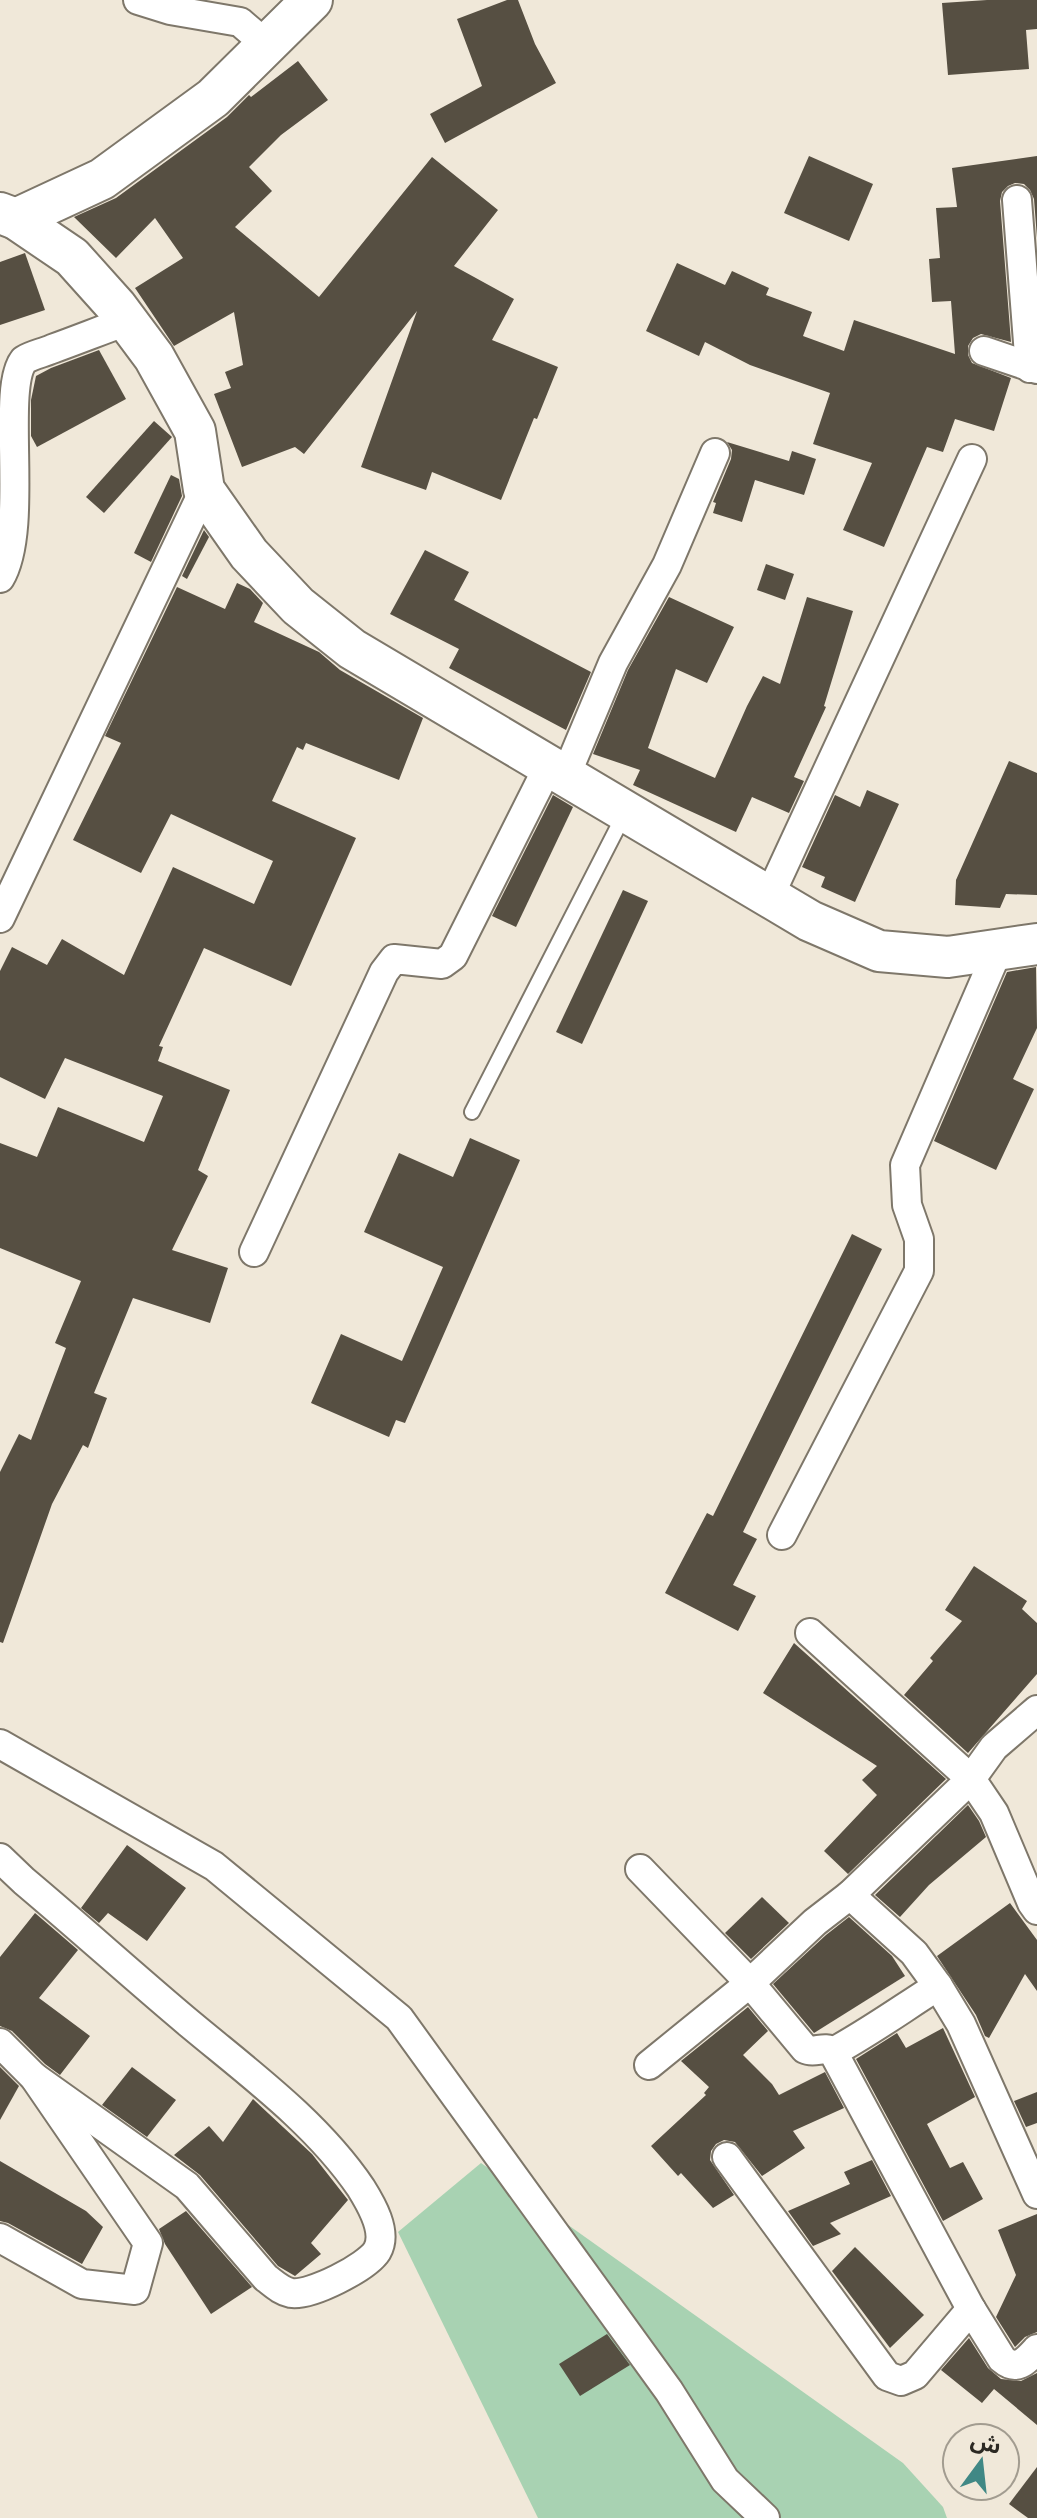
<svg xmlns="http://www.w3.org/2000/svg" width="1037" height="2518" font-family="Lato,'Noto Sans Arabic',sans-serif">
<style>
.green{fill:#a8d2b2}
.building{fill:#564f42}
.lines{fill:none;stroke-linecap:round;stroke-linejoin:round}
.lane-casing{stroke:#7e776a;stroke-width:18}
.street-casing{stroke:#7e776a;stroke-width:32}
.secondary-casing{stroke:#7e776a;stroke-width:44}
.lane{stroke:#fff;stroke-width:14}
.street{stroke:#fff;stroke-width:28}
.secondary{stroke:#fff;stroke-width:40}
</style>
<rect width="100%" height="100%" fill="#f0e8d9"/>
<path class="green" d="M 481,2163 L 903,2463 L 943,2507 L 947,2518 L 538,2518 L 398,2232 Z"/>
<g class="building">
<path d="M 507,0 L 518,0 L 535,44 L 556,83 L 445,143 L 430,114 L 482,86 L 457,19 Z"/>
<path d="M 987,0 L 1037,0 L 1037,29 L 1026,30 L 1029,69 L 948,75 L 942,3 Z"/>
<path d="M 298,61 L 328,100 L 281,135 L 249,167 L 272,191 L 235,227 L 319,297 L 432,157 L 498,210 L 454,266 L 514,299 L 492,340 L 558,367 L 537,419 L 534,418 L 501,500 L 432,472 L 426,490 L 361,467 L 417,311 L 304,454 L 295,447 L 242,467 L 214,394 L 231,388 L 225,372 L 243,365 L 234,312 L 174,346 L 135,288 L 183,258 L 155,218 L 116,258 L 74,217 L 116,198 L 227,117 L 249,95 L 251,97 Z"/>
<path d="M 809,156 L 873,184 L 849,241 L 784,213 Z"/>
<path d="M 1037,156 L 1037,238 L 1034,199 L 1030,190 L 1024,184 L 1015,183 L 1008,186 L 1002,192 L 1000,201 L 1011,342 L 981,334 L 973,338 L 968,346 L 968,355 L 972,363 L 1011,378 L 994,431 L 955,419 L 943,452 L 927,447 L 884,547 L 843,530 L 872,463 L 813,444 L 830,393 L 750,365 L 705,342 L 699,356 L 646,331 L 677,263 L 725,285 L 732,271 L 769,288 L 766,295 L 812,312 L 803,336 L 844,351 L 854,320 L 955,354 L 951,301 L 932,302 L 929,259 L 940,258 L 936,208 L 957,207 L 952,168 Z"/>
<path d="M 25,253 L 45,310 L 0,325 L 0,262 Z"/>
<path d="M 99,350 L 126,399 L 37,447 L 31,436 L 31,400 L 36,376 L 51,368 Z"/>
<path d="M 154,421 L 172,437 L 104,513 L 86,497 Z"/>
<path d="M 727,442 L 789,461 L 792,451 L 816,459 L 804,495 L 755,480 L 742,522 L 713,513 L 716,503 L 713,502 L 731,459 L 732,450 Z"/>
<path d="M 171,475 L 179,479 L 182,496 L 151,562 L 134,553 Z"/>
<path d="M 204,530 L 209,537 L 187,579 L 182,576 Z"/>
<path d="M 425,550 L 469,572 L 454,600 L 591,672 L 566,730 L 449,668 L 459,649 L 390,614 Z"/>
<path d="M 766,564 L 794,574 L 785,600 L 757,590 Z"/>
<path d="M 237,583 L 250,589 L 263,603 L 254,622 L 319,652 L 340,670 L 423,718 L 399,780 L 306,743 L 303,750 L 297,747 L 272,801 L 356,838 L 291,986 L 204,948 L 159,1046 L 163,1047 L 158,1061 L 230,1090 L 198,1170 L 208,1176 L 172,1250 L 228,1268 L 210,1323 L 133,1298 L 94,1393 L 107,1398 L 88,1448 L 83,1445 L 52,1504 L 3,1643 L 0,1642 L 0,1472 L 19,1434 L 31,1440 L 66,1348 L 55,1343 L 81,1281 L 0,1248 L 0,1143 L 37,1157 L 58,1107 L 144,1142 L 163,1096 L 65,1058 L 45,1099 L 0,1077 L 0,971 L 12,947 L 47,965 L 62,939 L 124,975 L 173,867 L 254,904 L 273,861 L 171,814 L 141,873 L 73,840 L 121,743 L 105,736 L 177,587 L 225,609 Z"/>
<path d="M 669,597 L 734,627 L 707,683 L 676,669 L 648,748 L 715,778 L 747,706 L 763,676 L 780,684 L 807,597 L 853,611 L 824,706 L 826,707 L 794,777 L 804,781 L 789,813 L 752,797 L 736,832 L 633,785 L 640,770 L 593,754 L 628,670 Z"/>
<path d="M 1009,761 L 1037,773 L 1037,895 L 1006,894 L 1000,908 L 955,905 L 956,880 Z"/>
<path d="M 867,790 L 899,804 L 855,902 L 821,887 L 825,877 L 802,867 L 835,795 L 860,807 Z"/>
<path d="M 553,795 L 573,807 L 516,927 L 492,916 Z"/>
<path d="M 623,890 L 648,901 L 582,1044 L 556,1032 Z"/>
<path d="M 1036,967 L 1037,1028 L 1013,1079 L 1034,1089 L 996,1170 L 934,1141 L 1007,972 Z"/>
<path d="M 470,1138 L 520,1160 L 405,1423 L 396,1420 L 389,1437 L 311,1403 L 341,1334 L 402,1361 L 443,1267 L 364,1232 L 399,1153 L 453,1177 Z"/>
<path d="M 852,1234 L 882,1249 L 743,1532 L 757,1539 L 733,1585 L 756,1596 L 738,1631 L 665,1593 L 707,1513 L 713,1516 Z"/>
<path d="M 974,1566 L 1027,1601 L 1022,1609 L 1037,1623 L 1037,1674 L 968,1753 L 904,1695 L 933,1661 L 930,1658 L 962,1621 L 945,1610 Z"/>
<path d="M 794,1643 L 946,1779 L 848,1874 L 824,1851 L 877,1795 L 862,1780 L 877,1766 L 763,1693 Z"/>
<path d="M 968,1805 L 979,1821 L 986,1837 L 929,1885 L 900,1917 L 875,1895 Z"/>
<path d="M 127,1845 L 186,1888 L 147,1941 L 108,1913 L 99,1923 L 81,1908 Z"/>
<path d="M 762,1897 L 789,1923 L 751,1959 L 725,1933 Z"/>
<path d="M 1010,1903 L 1037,1940 L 1037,1991 L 1025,1974 L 989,2038 L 985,2036 L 976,2015 L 937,1956 Z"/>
<path d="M 35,1913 L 78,1950 L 39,1998 L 90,2036 L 60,2075 L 45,2064 L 12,2031 L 0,2026 L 0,1957 Z"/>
<path d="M 849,1917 L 892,1956 L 905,1976 L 814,2033 L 773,1984 L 826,1935 Z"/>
<path d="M 748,2007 L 768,2031 L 743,2055 L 772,2084 L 779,2095 L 825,2072 L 844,2108 L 793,2131 L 805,2148 L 762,2176 L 735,2142 L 724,2140 L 716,2144 L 711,2151 L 710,2160 L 734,2195 L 713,2208 L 681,2173 L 678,2176 L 651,2146 L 706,2095 L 704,2093 L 709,2087 L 681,2061 Z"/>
<path d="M 943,2028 L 975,2097 L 927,2124 L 950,2168 L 963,2162 L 983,2199 L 943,2221 L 856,2059 L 897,2033 L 906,2048 Z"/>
<path d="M 0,2067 L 19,2086 L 0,2120 Z"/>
<path d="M 132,2067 L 176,2100 L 147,2137 L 102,2105 Z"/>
<path d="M 1037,2092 L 1037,2123 L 1026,2127 L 1014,2101 Z"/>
<path d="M 253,2099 L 312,2154 L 348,2200 L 311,2243 L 321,2254 L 295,2276 L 278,2266 L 200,2175 L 174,2155 L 209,2126 L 223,2142 Z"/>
<path d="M 872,2160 L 891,2196 L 830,2223 L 841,2234 L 813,2246 L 788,2211 L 850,2184 L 844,2172 Z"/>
<path d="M 0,2161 L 86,2211 L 103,2227 L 82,2264 L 8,2223 L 0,2221 Z"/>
<path d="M 186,2211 L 252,2287 L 211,2314 L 165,2244 L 159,2229 Z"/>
<path d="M 1037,2214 L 1037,2332 L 1025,2337 L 1015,2347 L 996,2317 L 1016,2275 L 998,2230 Z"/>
<path d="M 855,2247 L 924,2315 L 890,2348 L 832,2271 Z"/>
<path d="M 607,2334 L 630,2365 L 580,2396 L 559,2364 Z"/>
<path d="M 969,2338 L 988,2368 L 1001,2379 L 1021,2381 L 1037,2373 L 1037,2425 L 994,2389 L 982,2403 L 941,2370 Z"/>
<path d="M 1037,2467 L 1037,2518 L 1028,2518 L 1009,2504 Z"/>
</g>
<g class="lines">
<g class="lane-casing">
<path id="lane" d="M 472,1112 L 625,813"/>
</g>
<g class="street-casing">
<g id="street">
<path d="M 138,0 L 170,10 L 240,22 L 268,46"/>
<path d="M 1017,200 L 1030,368"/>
<path d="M 984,351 L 1037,369"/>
<path d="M 0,578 C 30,528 0,389 24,360 C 32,355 43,353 52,349 C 77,340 102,330 127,321"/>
<path d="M 566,775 L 613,663 L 667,565 L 715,453"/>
<path d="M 769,897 L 972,459"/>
<path d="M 0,918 L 204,490"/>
<path d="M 254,1252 L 384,972 L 394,959 L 442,964 L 453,956 L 549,765"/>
<path d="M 782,1535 L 919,1271 L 919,1239 L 907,1205 L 905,1165 L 998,950"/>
<path d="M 1037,1710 L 994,1747 L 971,1779 L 994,1813 L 1032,1903 L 1037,1910"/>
<path d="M 0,1744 L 214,1866 L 399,2018 L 669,2391 L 725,2480 L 765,2518"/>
<path d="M 0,1858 L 24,1881 C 80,1928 134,1977 190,2024 C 250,2074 317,2123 361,2188 C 371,2204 388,2232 377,2251 C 367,2267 311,2296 291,2293 C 281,2291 274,2284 266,2278 L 187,2186 L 34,2077"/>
<path d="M 640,1869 L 750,1983 L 805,2049 C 815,2054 824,2045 833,2052 L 971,2309 L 1002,2359 C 1017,2372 1026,2361 1037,2349"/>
<path d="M 850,1895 L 914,1953 L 938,1986 L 961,2024 L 1037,2194"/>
<path d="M 0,2043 L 34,2077 L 148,2243 L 135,2290 L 82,2284 L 0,2238"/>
<path d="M 833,2052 C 870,2032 903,2008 938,1986"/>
<path d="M 649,2065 L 750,1983 L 815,1922 L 850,1895 L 971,1779 L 810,1633"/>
<path d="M 727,2157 L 887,2376 L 901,2381 L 915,2375 L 971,2309"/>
</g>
</g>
<g class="secondary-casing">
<g id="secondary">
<path d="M 0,213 L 16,219 L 72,257 L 116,306 L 154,357 L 195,431 L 204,490 L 249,554 L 298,606 L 352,649 L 810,921 L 879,951 L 948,957 L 1037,944"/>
<path d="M 16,219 L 102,179 L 213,98 L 312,0"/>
</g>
</g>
<use href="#lane" class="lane"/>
<use href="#street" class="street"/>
<use href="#secondary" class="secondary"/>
</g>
<g transform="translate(981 2462) rotate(15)"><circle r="38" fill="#f0e8d9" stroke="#a29c90" stroke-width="2"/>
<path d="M0-6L14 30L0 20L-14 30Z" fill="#408885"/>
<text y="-12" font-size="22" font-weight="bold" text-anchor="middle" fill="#2c2923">ش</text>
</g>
</svg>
